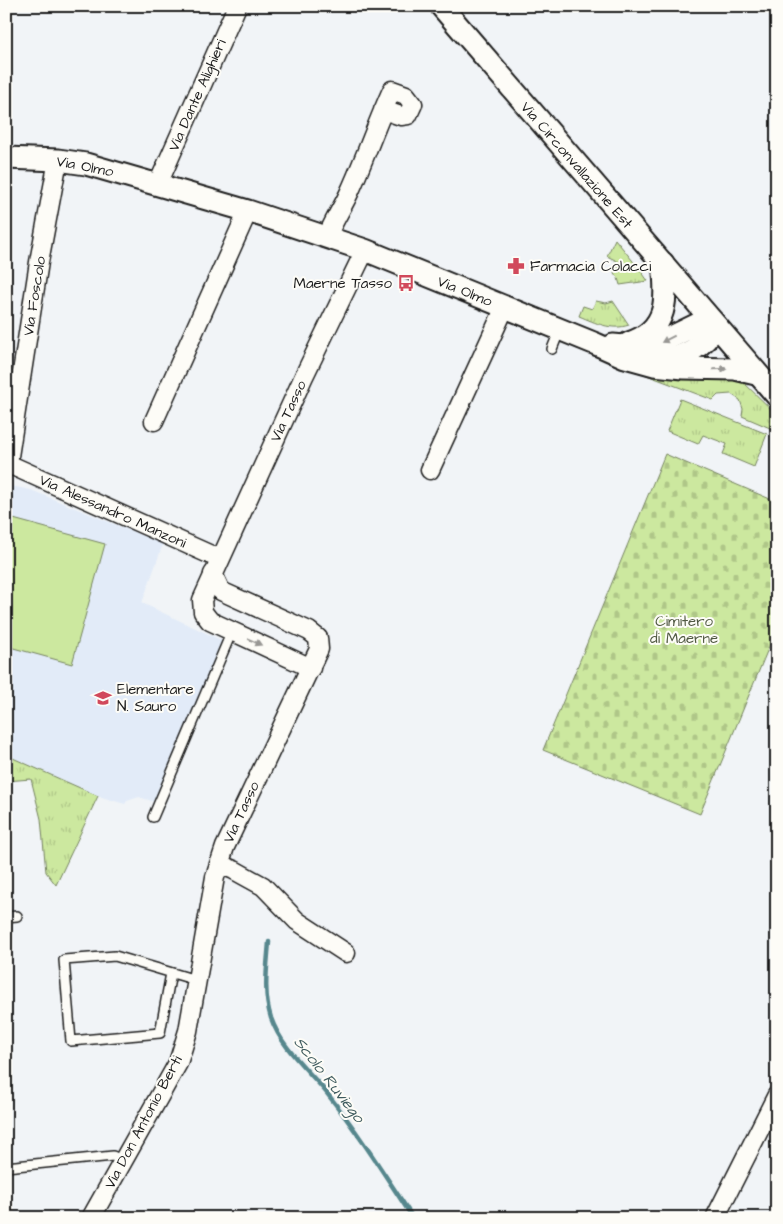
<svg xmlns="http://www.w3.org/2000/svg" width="783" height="1224" font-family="'Architects Daughter',sans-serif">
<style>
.built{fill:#e2ebf8}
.grass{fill:url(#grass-tufts);stroke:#74825e}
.cemetery{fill:url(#cemetery-stones);stroke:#74825e}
.pitch{fill:#cce89f;stroke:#74825e}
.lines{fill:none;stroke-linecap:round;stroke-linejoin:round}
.stream{stroke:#57878d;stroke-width:4.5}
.service-casing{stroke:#1c1c1c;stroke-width:12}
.minor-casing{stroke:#1c1c1c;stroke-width:21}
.tertiary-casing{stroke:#1c1c1c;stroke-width:25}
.service{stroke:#fdfcf7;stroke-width:9}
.minor{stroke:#fdfcf7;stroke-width:18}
.tertiary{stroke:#fdfcf7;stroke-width:21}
.oneway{fill:#989794}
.labels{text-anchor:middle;stroke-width:4;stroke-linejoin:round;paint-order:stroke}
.street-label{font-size:15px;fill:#1c1c1c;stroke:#fdfcf7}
.poi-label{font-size:15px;fill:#1c1c1c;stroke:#fdfcf7;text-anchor:start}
.park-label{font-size:15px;fill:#515943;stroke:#fdfcf7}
.water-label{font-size:16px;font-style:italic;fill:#3f5b5e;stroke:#fdfcf7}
</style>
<defs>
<pattern id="grass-tufts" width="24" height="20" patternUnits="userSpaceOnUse" patternTransform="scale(1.25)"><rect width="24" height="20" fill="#cce89f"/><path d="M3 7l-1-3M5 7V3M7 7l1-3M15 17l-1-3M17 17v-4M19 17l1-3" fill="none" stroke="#afc688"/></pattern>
<pattern id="cemetery-stones" width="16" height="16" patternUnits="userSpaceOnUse" patternTransform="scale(1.25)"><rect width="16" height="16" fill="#cce89f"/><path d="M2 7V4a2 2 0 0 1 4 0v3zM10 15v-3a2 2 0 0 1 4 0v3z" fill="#afc688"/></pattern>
</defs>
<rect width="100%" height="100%" fill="#f1f4f7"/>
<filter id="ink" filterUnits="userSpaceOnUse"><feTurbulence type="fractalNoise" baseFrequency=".02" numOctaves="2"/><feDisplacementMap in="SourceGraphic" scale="10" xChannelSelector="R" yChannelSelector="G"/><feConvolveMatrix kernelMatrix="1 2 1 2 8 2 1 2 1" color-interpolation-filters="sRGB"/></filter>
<g filter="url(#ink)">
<path class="built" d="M 6,485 L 31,490 L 163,544 L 142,603 L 223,641 L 155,802 L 139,797 L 127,801 L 125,804 L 98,796 L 6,755 Z"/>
<g class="grass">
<path d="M 615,239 L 641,271 L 648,281 L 620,285 L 618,278 L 614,273 L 619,262 L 607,256 Z"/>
<path d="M 596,301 L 606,303 L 613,301 L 629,325 C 611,331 596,323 579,316 L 583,306 L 592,309 Z"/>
<path d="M 617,364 L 738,377 L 777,415 L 777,431 L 742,416 L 743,409 L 740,400 L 731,394 L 718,395 L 713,400 Z"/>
<path d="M 680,399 L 767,434 L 754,467 L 723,454 L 727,444 L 703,435 L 698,444 L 667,431 Z"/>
<path d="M 6,755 L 98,796 L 56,885 L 46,872 L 41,819 L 31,779 L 6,781 Z"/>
</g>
<path class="cemetery" d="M 665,454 L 777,502 L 777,627 L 700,814 L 543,750 Z"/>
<path class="pitch" d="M 6,517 L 105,544 L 72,664 L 6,646 Z"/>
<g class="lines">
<path class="stream" d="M 269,942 C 267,968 263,993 271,1018 C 281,1047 307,1069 326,1092 C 358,1132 385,1175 413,1218"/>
<g class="service-casing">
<g id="service">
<path d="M 552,349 L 560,329"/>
<path d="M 153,817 L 232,631"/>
<path d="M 6,917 L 17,916"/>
<path d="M 171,973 L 160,1033 L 71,1041 L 64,960 L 115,956 L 196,980"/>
<path d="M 6,1167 L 113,1156 L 123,1161"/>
</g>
</g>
<g class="minor-casing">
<g id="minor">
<path d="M 158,184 L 237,6"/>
<path d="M 327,237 C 333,221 343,207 350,191 C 365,158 377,123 392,90 L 406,95 L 413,104 L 408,115 L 401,116 L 383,110"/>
<path d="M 154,421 L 248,211"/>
<path d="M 6,463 L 220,559"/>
<path d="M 8,463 L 39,262 L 58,160"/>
<path d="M 430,470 L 505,307"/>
<path d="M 311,668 L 210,621 L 203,612 L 202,600 L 304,376 L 365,250"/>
<path d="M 219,864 L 234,870 L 263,886 L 297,921 L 346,953"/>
<path d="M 91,1218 L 178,1063 L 188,1031 L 215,877 L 225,847 L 319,649 L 318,638 L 309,631 L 221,591 L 213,574"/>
<path d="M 718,1218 L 716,1216 L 777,1095"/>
</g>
</g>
<g class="tertiary-casing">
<g id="tertiary">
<path d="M 441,6 L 777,396"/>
<path d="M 6,158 L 58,160 L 86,164 L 248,211 L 365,250 L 596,344 L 625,357 L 654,365 L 683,368 L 735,369 L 756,374"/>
<path d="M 629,343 C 669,330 667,298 663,263"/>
<path d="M 613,345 L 636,347 L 646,346 L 661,342 L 698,324 L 713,322"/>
<path d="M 659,363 C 684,355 702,350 716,326"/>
</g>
</g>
<use href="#service" class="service"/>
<use href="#minor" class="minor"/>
<use href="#tertiary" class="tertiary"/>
</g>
<defs><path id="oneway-solid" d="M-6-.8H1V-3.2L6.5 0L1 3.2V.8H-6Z" transform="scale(1.25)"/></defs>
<g class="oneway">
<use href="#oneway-solid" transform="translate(668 339) rotate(153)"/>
<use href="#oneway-solid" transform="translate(720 369) rotate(-1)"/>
<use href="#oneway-solid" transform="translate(255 642) rotate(25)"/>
</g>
</g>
<defs>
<g id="pharmacy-bare" transform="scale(1.35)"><path d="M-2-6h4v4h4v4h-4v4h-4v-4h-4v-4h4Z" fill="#d1495b" stroke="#fdfcf7" stroke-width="2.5" paint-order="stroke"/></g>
<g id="bus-bare" transform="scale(1.35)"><path d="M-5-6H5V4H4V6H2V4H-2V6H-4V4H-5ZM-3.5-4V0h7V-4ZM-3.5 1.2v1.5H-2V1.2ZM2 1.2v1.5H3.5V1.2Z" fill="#d1495b" stroke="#fdfcf7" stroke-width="2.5" paint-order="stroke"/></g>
<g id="school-bare" transform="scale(1.35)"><path d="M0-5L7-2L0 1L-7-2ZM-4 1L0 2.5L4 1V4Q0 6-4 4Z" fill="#d1495b" stroke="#fdfcf7" stroke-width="2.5" paint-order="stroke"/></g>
</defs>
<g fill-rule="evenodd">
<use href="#pharmacy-bare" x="516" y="266"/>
<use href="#bus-bare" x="406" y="283"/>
<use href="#school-bare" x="103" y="698"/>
</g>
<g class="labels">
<g class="street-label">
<text transform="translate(197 95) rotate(-66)" y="5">Via Dante Alighieri</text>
<text transform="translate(577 165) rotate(49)" y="5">Via Circonvallazione Est</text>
<text transform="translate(85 166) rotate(11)" y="5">Via Olmo</text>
<text transform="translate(465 291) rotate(22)" y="5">Via Olmo</text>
<text transform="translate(34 296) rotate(-81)" y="5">Via Foscolo</text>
<text transform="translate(288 411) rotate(-65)" y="5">Via Tasso</text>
<text transform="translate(113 511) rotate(24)" y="5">Via Alessandro Manzoni</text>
<text transform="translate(241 812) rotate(-65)" y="5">Via Tasso</text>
<text transform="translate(143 1122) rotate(-62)" y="5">Via Don Antonio Berti</text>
</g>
<g class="poi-label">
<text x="530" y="271">Farmacia Colacci</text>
<text x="392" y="288" text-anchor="end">Maerne Tasso</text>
<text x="117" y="694">Elementare<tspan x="117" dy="17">N. Sauro</tspan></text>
</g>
<g class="park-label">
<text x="684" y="626">Cimitero<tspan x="684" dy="17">di Maerne</tspan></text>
</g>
<g class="water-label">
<text transform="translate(330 1079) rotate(52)" y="6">Scolo Ruviego</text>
</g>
</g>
<rect width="783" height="1224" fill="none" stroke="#fdfcf7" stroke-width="25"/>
<rect x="12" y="12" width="758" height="1199" fill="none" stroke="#1c1c1c" stroke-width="2" filter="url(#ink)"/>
</svg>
